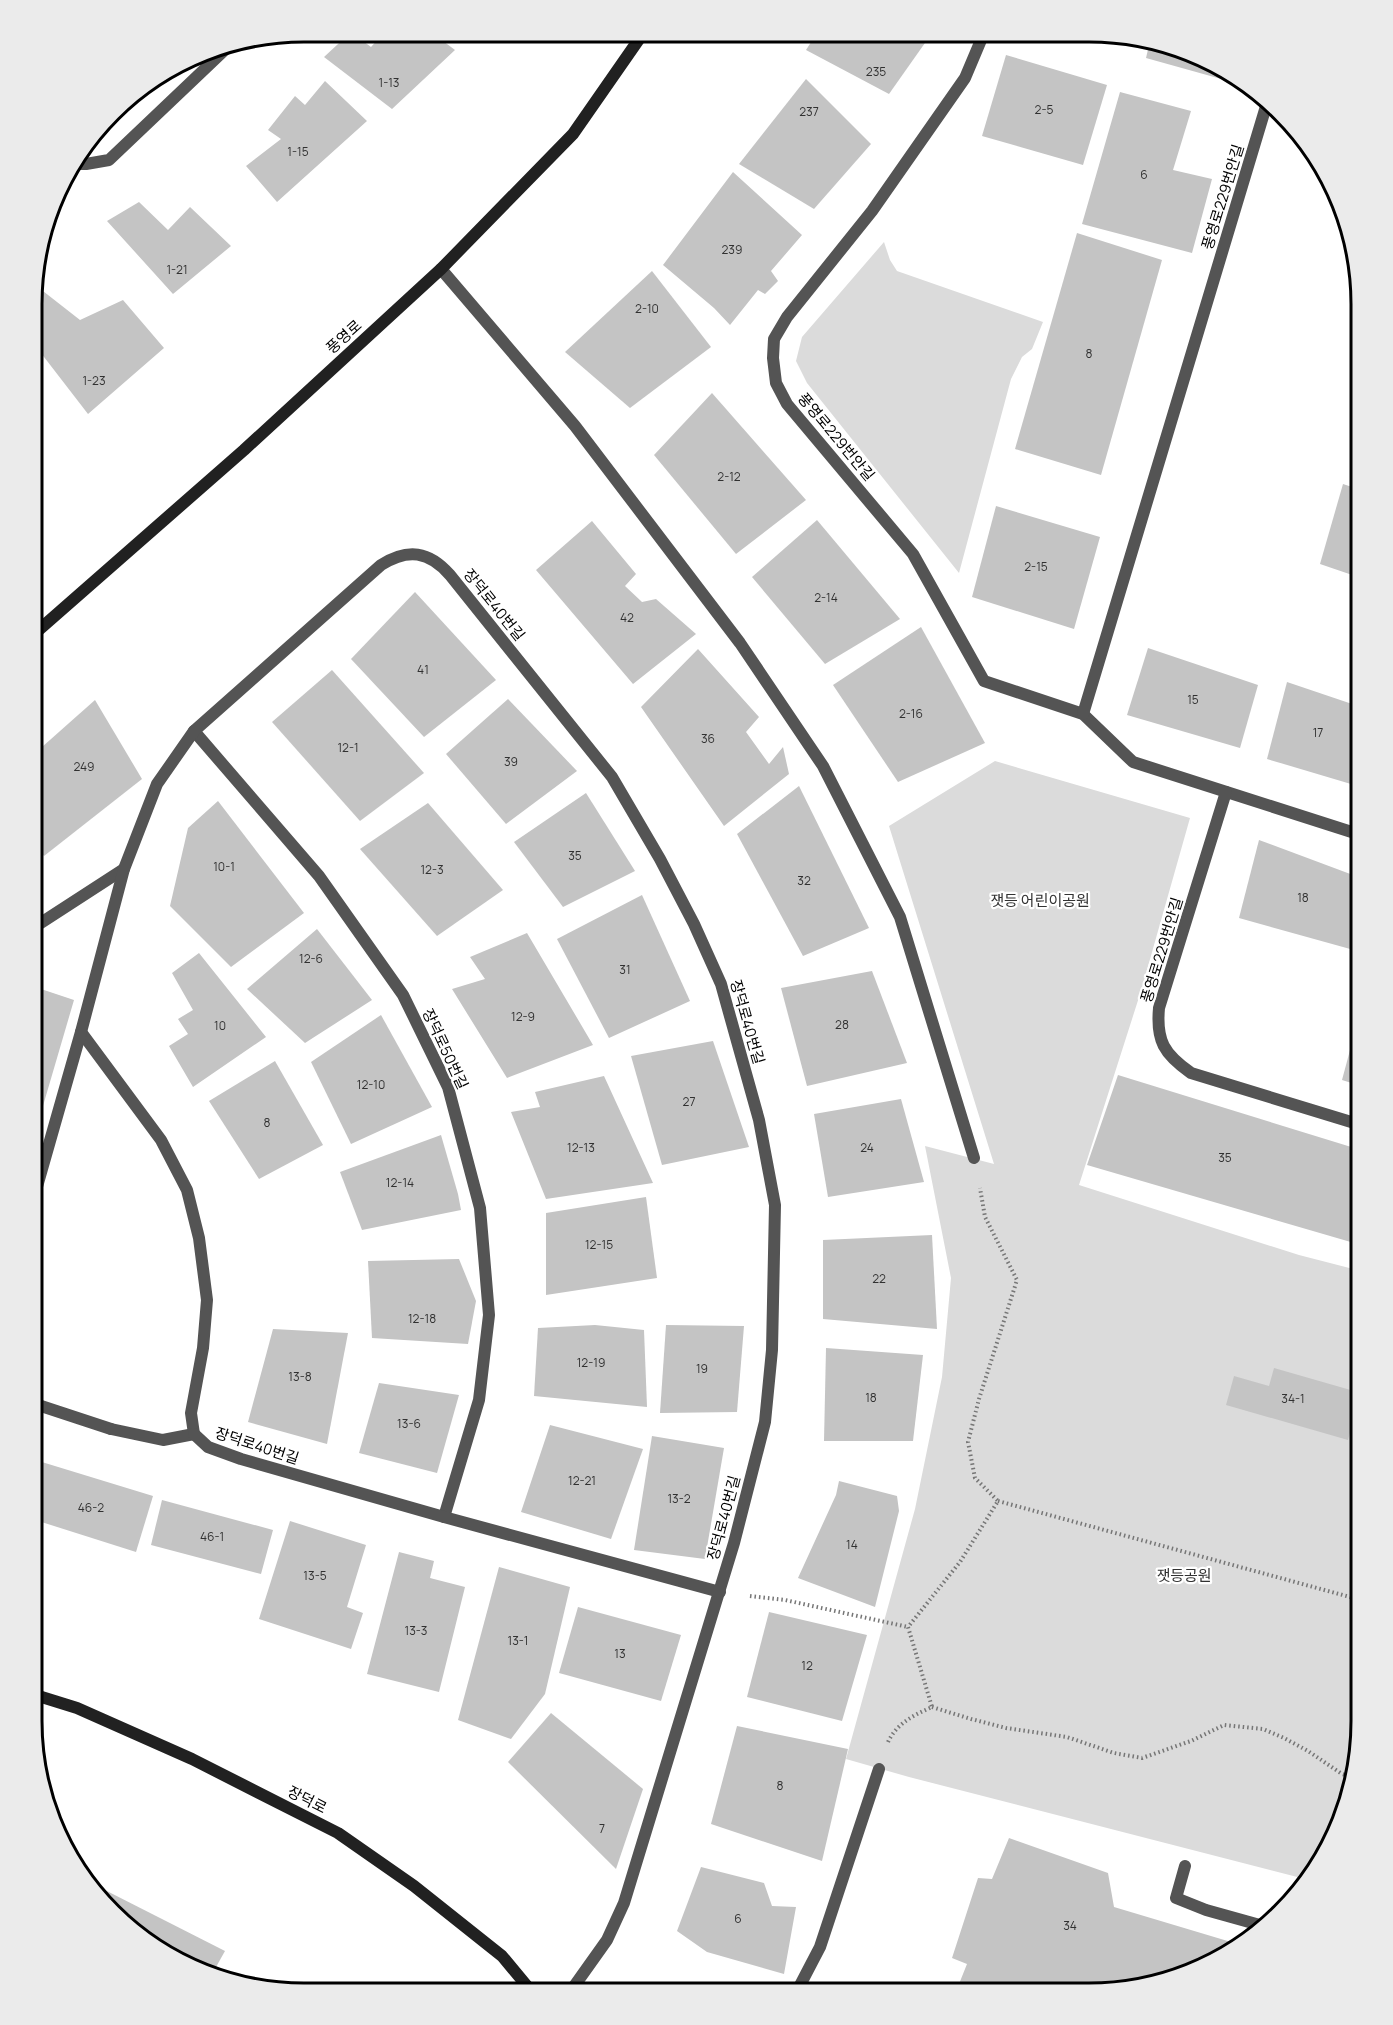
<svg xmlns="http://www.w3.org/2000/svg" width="1393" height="2025" font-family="Manrope,'Noto Sans KR',sans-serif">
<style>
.green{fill:#dbdbdb}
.building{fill:#c4c4c4}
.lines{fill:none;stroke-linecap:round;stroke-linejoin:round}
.path{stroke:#767676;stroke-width:4;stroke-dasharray:1.5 3;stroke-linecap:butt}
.service{stroke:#545454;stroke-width:12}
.pedestrian{stroke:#545454;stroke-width:12}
.minor{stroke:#545454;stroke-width:12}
.secondary{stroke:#212121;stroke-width:12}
.labels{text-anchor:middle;stroke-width:4.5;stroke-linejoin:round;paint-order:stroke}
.number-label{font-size:12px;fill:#313131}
.street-label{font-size:15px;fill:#000;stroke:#fff}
.park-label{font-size:15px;fill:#323232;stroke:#fff}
.rim{fill:none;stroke:#000;stroke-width:3}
</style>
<rect width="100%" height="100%" fill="#fff"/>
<g class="green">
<path d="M 884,242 L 890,260 L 897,271 L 1043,322 L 1032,349 L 1022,357 L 1011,379 L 959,573 L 807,383 L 796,361 L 802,337 Z"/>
<path d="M 995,761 L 1190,818 L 1141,991 L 1079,1185 L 1299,1255 L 1361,1271 L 1361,1739 L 1347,1809 L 1315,1873 L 1309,1880 L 909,1777 L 846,1759 L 915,1509 L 942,1377 L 951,1278 L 925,1146 L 994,1164 L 889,826 Z"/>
</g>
<g class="building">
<path d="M 351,32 L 371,47 L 381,36 L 377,32 L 431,32 L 455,50 L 392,109 L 324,57 Z"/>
<path d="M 817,33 L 932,33 L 889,94 L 806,50 Z"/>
<path d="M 1150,41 L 1193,52 L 1234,76 L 1232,82 L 1146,58 Z"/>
<path d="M 1006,55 L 1107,85 L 1083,165 L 982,136 Z"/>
<path d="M 806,79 L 871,144 L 814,209 L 739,164 Z"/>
<path d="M 325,81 L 367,121 L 277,202 L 246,166 L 281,139 L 268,130 L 295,96 L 305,105 Z"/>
<path d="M 1120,92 L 1191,111 L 1173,170 L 1212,179 L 1192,253 L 1082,224 Z"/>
<path d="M 733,172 L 802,235 L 771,271 L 778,281 L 765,294 L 758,290 L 730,325 L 714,308 L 663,265 Z"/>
<path d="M 139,202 L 168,230 L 190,207 L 231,246 L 173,294 L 107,221 Z"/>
<path d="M 1077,233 L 1162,260 L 1101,475 L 1015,449 Z"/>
<path d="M 652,271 L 711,347 L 630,408 L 565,352 Z"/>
<path d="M 34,284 L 80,320 L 123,300 L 164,348 L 88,414 L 34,344 Z"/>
<path d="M 712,393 L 806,500 L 736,554 L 654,455 Z"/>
<path d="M 1343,484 L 1361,490 L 1361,578 L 1320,564 Z"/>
<path d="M 996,506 L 1100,537 L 1074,629 L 972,597 Z"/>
<path d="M 817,520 L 900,619 L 825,664 L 752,577 Z"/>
<path d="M 592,521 L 636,574 L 625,586 L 642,602 L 656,599 L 696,634 L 633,684 L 536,570 Z"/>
<path d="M 415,592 L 496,680 L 424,737 L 351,659 Z"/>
<path d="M 921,627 L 985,743 L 898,782 L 833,685 Z"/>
<path d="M 1148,648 L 1258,685 L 1240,748 L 1127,715 Z"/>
<path d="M 698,649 L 759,717 L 746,732 L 769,764 L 783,747 L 789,774 L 724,826 L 641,707 Z"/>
<path d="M 332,670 L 424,773 L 360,821 L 272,722 Z"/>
<path d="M 1287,682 L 1361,707 L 1361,787 L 1267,759 Z"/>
<path d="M 508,699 L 577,771 L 506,824 L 446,754 Z"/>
<path d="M 95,700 L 142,779 L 44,856 L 33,842 L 33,755 Z"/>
<path d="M 799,786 L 869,928 L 803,956 L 737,834 Z"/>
<path d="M 586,793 L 635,871 L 563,907 L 514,842 Z"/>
<path d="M 218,801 L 304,913 L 231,967 L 170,906 L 188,828 Z"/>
<path d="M 428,803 L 503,890 L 437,936 L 360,849 Z"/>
<path d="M 1259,840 L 1361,878 L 1361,952 L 1239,918 Z"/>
<path d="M 642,895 L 690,1001 L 609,1038 L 557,939 Z"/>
<path d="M 317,929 L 372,1000 L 305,1043 L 247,989 Z"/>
<path d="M 527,933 L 593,1045 L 507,1078 L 452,989 L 485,979 L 470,957 Z"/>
<path d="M 199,953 L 266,1037 L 193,1087 L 169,1046 L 188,1034 L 178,1019 L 193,1010 L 172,973 Z"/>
<path d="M 872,971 L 907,1063 L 807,1086 L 781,988 Z"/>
<path d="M 41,989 L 74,1000 L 33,1140 L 33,1026 L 35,1026 Z"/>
<path d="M 1360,1013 L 1361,1013 L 1361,1086 L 1342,1080 Z"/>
<path d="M 381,1015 L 432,1107 L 351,1144 L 311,1062 Z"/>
<path d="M 713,1041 L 749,1147 L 662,1165 L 631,1056 Z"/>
<path d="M 275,1061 L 323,1145 L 259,1179 L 209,1101 Z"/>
<path d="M 1118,1075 L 1361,1150 L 1361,1245 L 1087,1165 Z"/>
<path d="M 604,1076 L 653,1183 L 546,1199 L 511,1112 L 540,1107 L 535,1092 Z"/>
<path d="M 901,1099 L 924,1182 L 828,1197 L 814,1114 Z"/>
<path d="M 441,1135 L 458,1194 L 461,1210 L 362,1230 L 340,1172 Z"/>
<path d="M 646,1197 L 657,1278 L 546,1295 L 546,1213 Z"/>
<path d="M 932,1235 L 937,1329 L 823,1319 L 823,1240 Z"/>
<path d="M 459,1259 L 476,1301 L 468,1344 L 372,1338 L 368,1261 Z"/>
<path d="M 595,1325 L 644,1330 L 647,1407 L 534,1396 L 538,1328 Z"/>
<path d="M 666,1325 L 744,1326 L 737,1412 L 660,1413 Z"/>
<path d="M 273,1329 L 348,1333 L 327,1444 L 248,1422 Z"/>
<path d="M 826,1348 L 923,1355 L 913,1441 L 824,1441 Z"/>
<path d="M 1274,1368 L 1361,1393 L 1348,1440 L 1226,1405 L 1234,1376 L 1269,1386 Z"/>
<path d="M 379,1383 L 459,1395 L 437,1473 L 359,1453 Z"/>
<path d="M 550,1425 L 643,1449 L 611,1539 L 521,1512 Z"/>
<path d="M 652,1436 L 724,1448 L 705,1559 L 634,1550 Z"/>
<path d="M 32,1459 L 153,1496 L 136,1552 L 32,1519 Z"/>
<path d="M 839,1481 L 897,1496 L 899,1511 L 875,1607 L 798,1578 L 836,1495 Z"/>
<path d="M 162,1500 L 273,1530 L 261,1574 L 151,1545 Z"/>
<path d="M 290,1521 L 366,1545 L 347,1607 L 363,1613 L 351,1649 L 259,1619 Z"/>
<path d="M 399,1552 L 434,1561 L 430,1578 L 465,1587 L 439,1692 L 367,1674 Z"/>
<path d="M 499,1567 L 570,1587 L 545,1694 L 511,1739 L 458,1720 Z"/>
<path d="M 578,1607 L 681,1635 L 661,1701 L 559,1673 Z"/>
<path d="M 769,1612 L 867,1635 L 842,1721 L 747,1697 Z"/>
<path d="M 551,1713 L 643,1789 L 616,1869 L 508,1762 Z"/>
<path d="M 737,1726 L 848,1749 L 822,1861 L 711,1824 Z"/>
<path d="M 1009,1838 L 1108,1873 L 1114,1907 L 1241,1945 L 1209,1966 L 1090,1993 L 938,1993 L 939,1984 L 957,1989 L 967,1964 L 952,1958 L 978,1878 L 992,1879 Z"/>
<path d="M 701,1867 L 764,1883 L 772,1906 L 796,1907 L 784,1974 L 707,1952 L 677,1931 Z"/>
<path d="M 95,1885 L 225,1951 L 211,1976 L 200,1973 L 138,1937 Z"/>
</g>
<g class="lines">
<g class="path">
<path d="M 998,1501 L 1361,1600"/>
<path d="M 750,1596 L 785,1600 L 908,1627"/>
<path d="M 932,1707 L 971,1719 L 1006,1728 L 1067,1737 L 1114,1753 L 1142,1758 L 1191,1741 L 1224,1725 L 1263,1729 L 1284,1738 L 1308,1751 L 1342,1774 L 1353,1777"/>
<path d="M 888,1742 C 897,1723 914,1715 932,1707 L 908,1627 L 960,1562 L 998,1501 L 975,1478 L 968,1442 L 979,1399 L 1017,1280 L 985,1217 L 980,1188"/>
</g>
<path class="service" d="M 1185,1866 L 1176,1898 L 1206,1910 L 1267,1927"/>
<g class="pedestrian">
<path d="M 441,269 L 575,426 L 740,643 L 823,766 L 900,917 L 974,1158"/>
<path d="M 32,1403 L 111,1429"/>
<path d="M 796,1993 L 820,1947 L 879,1769"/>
</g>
<g class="minor">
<path d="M 984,33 L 965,78 L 872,211 L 787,317 L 774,339 L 773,358 L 776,383 L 787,404 L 913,554 L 984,681 L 1083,714 L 1133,762 L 1361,835"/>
<path d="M 71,164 L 86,164 L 109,160 L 231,44"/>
<path d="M 1083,714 L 1267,103"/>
<path d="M 194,731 L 319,876 L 403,995 L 448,1087 L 480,1208 L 489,1315 L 479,1400 L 444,1517"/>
<path d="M 1226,792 L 1159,1008 C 1156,1041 1164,1054 1191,1073 L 1361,1125"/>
<path d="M 33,928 L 124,869"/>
<path d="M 81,1032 L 161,1140 L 187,1190 L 199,1238 L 207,1300 L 203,1348 L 191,1413 L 194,1434"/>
<path d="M 32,1204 L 81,1032 L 124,869 L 157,784 L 194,731 L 381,565 C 408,548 429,551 450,575 L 612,777 L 660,859 L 694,924 L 721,984 L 759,1120 L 775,1205 L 772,1350 L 765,1422 L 734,1543 L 624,1903 L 607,1940 L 570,1992"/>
<path d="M 111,1429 L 163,1440 L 194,1434"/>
<path d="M 194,1434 L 208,1447 L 241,1459 L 444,1517 L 720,1592"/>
</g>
<g class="secondary">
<path d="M 33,635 L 244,450 L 441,269 L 573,134 L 644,32"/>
<path d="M 32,1694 L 77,1708 L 192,1759 L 338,1833 L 414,1886 L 502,1956 L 532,1992"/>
</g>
</g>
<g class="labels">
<g class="number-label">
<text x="876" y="76">235</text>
<text x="389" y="87">1-13</text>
<text x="1044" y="114">2-5</text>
<text x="809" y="116">237</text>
<text x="298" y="156">1-15</text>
<text x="1144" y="179">6</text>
<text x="732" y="254">239</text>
<text x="177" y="274">1-21</text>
<text x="647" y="313">2-10</text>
<text x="1089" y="358">8</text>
<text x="94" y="385">1-23</text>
<text x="729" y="481">2-12</text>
<text x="1036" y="571">2-15</text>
<text x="826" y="602">2-14</text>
<text x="627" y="622">42</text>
<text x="423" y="674">41</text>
<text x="1193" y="704">15</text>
<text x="911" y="718">2-16</text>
<text x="1318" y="737">17</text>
<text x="708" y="743">36</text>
<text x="348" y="752">12-1</text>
<text x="511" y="766">39</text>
<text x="84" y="771">249</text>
<text x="575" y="860">35</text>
<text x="224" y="871">10-1</text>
<text x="432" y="874">12-3</text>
<text x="804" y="885">32</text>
<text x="1303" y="902">18</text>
<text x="311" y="963">12-6</text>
<text x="625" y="974">31</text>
<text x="523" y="1021">12-9</text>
<text x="842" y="1029">28</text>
<text x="220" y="1030">10</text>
<text x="371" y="1089">12-10</text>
<text x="689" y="1106">27</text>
<text x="267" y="1127">8</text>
<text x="581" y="1152">12-13</text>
<text x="867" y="1152">24</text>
<text x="1225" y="1162">35</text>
<text x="400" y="1187">12-14</text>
<text x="599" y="1249">12-15</text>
<text x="879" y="1283">22</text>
<text x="422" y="1323">12-18</text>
<text x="591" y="1367">12-19</text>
<text x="702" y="1373">19</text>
<text x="300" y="1381">13-8</text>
<text x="871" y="1402">18</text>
<text x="1293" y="1403">34-1</text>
<text x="409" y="1428">13-6</text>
<text x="582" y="1485">12-21</text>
<text x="679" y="1503">13-2</text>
<text x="91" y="1512">46-2</text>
<text x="212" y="1541">46-1</text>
<text x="852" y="1549">14</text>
<text x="315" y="1580">13-5</text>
<text x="416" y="1635">13-3</text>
<text x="518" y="1645">13-1</text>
<text x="620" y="1658">13</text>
<text x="807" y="1670">12</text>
<text x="780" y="1790">8</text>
<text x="602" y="1833">7</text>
<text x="738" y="1923">6</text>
<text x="1070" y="1930">34</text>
</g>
<g class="street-label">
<text transform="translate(1223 197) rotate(-73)" y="5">풍영로229번안길</text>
<text transform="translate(344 337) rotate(-42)" y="5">풍영로</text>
<text transform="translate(836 437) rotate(50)" y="5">풍영로229번안길</text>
<text transform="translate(494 605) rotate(51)" y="5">장덕로40번길</text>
<text transform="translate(1162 950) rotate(-73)" y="5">풍영로229번안길</text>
<text transform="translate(747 1022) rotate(74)" y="5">장덕로40번길</text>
<text transform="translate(445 1049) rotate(65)" y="5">장덕로50번길</text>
<text transform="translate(257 1446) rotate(18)" y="5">장덕로40번길</text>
<text transform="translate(724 1518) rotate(-75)" y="5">장덕로40번길</text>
<text transform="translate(307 1800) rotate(27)" y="5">장덕로</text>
</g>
<g class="park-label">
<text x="1040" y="906">잿등 어린이공원</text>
<text x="1184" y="1581">잿등공원</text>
</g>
</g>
<path d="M0 0H1393V2025H0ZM304 42H1089A262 262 0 0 1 1351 304V1721A262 262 0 0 1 1089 1983H304A262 262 0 0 1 42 1721V304A262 262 0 0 1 304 42Z" fill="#ebebeb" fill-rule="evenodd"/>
<path class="rim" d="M304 42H1089A262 262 0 0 1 1351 304V1721A262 262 0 0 1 1089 1983H304A262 262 0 0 1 42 1721V304A262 262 0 0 1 304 42Z"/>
</svg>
